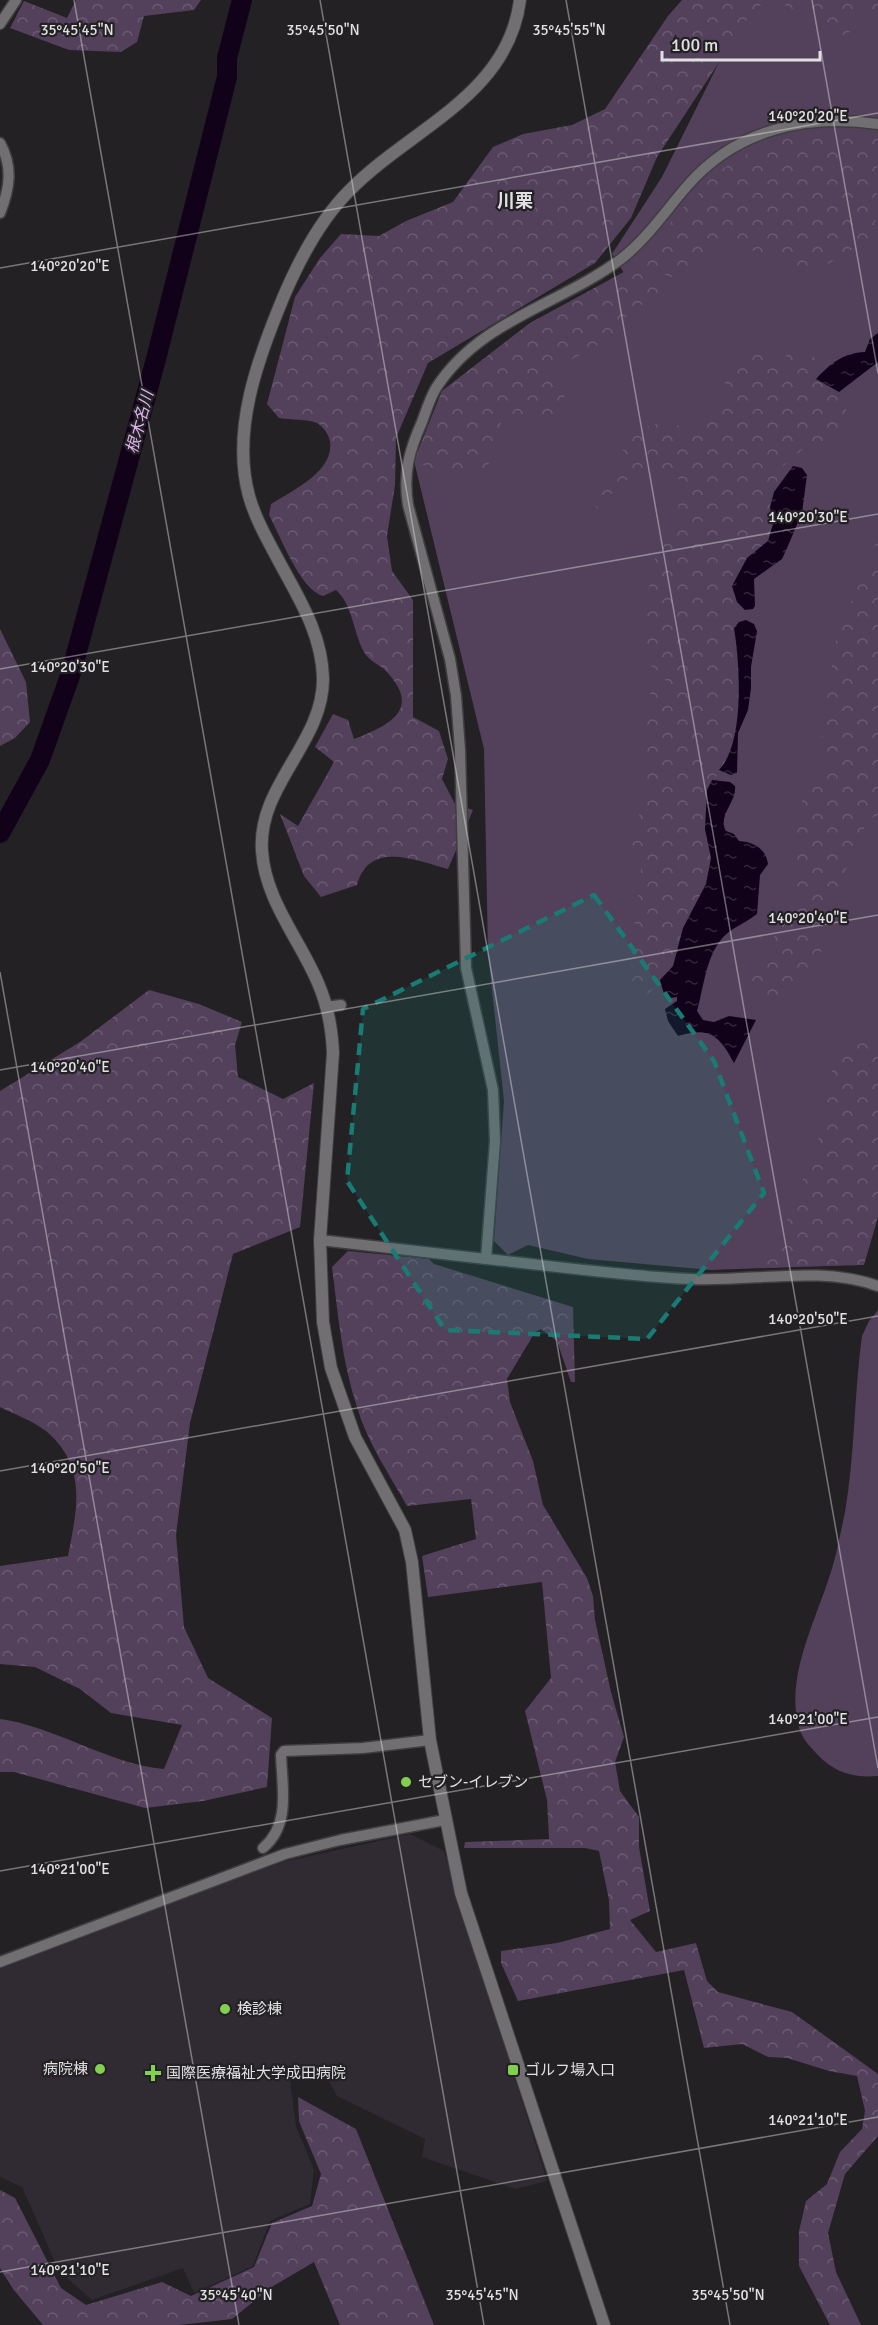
<svg xmlns="http://www.w3.org/2000/svg" width="878" height="2325" font-family="Signika,'Noto Sans JP',sans-serif">
<style>
.built{fill:#302a32}
.green{fill:#53405b}
.forest{fill:url(#forest-crowns)}
.water{fill:url(#water-ripples)}
.lines{fill:none;stroke-linecap:round;stroke-linejoin:round}
.river{stroke:#110119;stroke-width:20}
.minor-casing{stroke:#3f3e40;stroke-width:13}
.tertiary-casing{stroke:#3f3e40;stroke-width:14}
.minor{stroke:#726f73;stroke-width:10}
.tertiary{stroke:#726f73;stroke-width:12}
.marked{fill:#1a7b74;fill-opacity:0.2;stroke:#1a7b74;stroke-width:4.5;stroke-dasharray:12 8;stroke-linejoin:round}
.ticks{fill:none;stroke:#e1e0e2;stroke-width:1.5;stroke-opacity:0.45}
.poi-dot{fill:#82d04f;stroke:#232124;stroke-width:2}
.labels{text-anchor:middle;stroke-width:4.5;stroke-linejoin:round;paint-order:stroke}
.poi-label{font-size:15px;fill:#e1e0e2;stroke:#232124;text-anchor:start}
.water-label{font-size:16px;font-style:italic;fill:#dfb6f1;stroke:#232124}
.quarter-label{font-size:18px;font-weight:bold;fill:#e1e0e2;stroke:#232124}
.ticks-label{font-size:15px;text-anchor:middle;fill:#e1e0e2;stroke:#232124;stroke-width:4.5;stroke-linejoin:round;paint-order:stroke}
</style>
<defs>
<pattern id="forest-crowns" width="20" height="18" patternUnits="userSpaceOnUse" patternTransform="scale(1.5)"><rect width="20" height="18" fill="#53405b"/><path d="M2 6a3 3 0 1 1 6 0M12 15a3 3 0 1 1 6 0" fill="none" stroke="#6b5b72"/></pattern>
<pattern id="water-ripples" width="26" height="14" patternUnits="userSpaceOnUse" patternTransform="scale(1.5)"><rect width="26" height="14" fill="#110119"/><path d="M2 4q2-2 4 0t4 0M15 11q2-2 4 0t4 0" fill="none" stroke="#33263a"/></pattern>
</defs>
<rect width="100%" height="100%" fill="#232124"/>
<path class="built" d="M 410,1834 L 444,1851 L 547,2181 L 515,2189 L 422,2157 L 425,2139 L 337,2096 L 321,2066 L 290,2079 L 296,2127 L 314,2169 L 310,2204 L 270,2221 L 253,2266 L 194,2293 L 183,2268 L 92,2300 L 59,2271 L 22,2187 L 0,2177 L 0,1969 L 283,1862 Z"/>
<g class="green">
<path d="M 750,0 L 878,0 L 878,1056 L 822,1266 L 711,1270 L 588,1259 L 528,1245 L 508,1255 L 494,1241 L 504,1101 L 488,953 L 484,749 L 414,461 L 442,391 L 530,323 L 624,273 L 612,254 L 662,177 Z"/>
<path d="M 878,1310 L 878,1776 C 857,1778 839,1774 823,1760 C 814,1751 803,1741 799,1728 C 784,1675 819,1615 833,1565 C 838,1548 841,1530 845,1512 C 855,1454 854,1394 862,1336 L 869,1321 Z"/>
</g>
<g class="forest">
<path d="M 76,0 L 201,0 L 194,10 L 144,16 L 137,42 L 121,52 L 69,50 L 10,28 L 24,1 L 67,18 Z"/>
<path d="M 682,0 L 878,0 L 878,13 L 850,17 L 852,30 L 846,35 L 836,35 L 782,3 L 756,6 L 657,157 L 631,218 L 595,263 L 428,363 L 396,438 L 395,485 L 387,536 L 392,571 L 413,600 L 413,717 L 439,731 L 448,759 L 442,779 L 455,804 L 473,810 L 448,869 C 415,860 369,840 357,885 L 321,897 L 304,876 L 280,814 L 298,826 L 334,762 L 315,747 L 333,714 L 348,720 L 354,739 C 390,725 423,709 385,670 C 378,664 368,660 364,652 C 353,632 353,605 336,590 L 323,596 C 300,590 280,535 269,515 L 271,504 C 291,491 334,472 330,442 C 329,435 324,427 317,423 C 308,419 290,420 279,418 L 267,404 L 295,297 L 320,258 L 341,234 L 379,236 L 406,221 L 453,202 L 493,147 L 523,134 L 572,125 L 605,109 L 668,16 Z"/>
<path d="M 868,135 L 878,138 L 876,220 L 866,241 L 813,273 L 727,241 L 691,263 L 677,279 L 659,273 L 658,295 L 629,313 L 613,337 L 567,362 L 548,363 L 564,390 L 565,407 L 542,422 L 503,419 L 488,451 L 489,466 L 456,479 L 414,461 L 442,391 L 530,323 L 642,262 L 669,232 L 672,218 L 702,190 L 710,177 L 756,148 L 794,136 Z"/>
<path d="M 797,347 L 812,351 L 816,364 L 816,379 L 845,395 C 851,425 836,432 816,451 L 803,449 L 781,468 L 770,507 L 773,524 L 768,541 L 747,558 L 732,586 L 734,628 L 740,668 L 738,706 L 727,761 L 707,790 L 705,829 L 711,858 L 706,884 L 683,928 L 673,966 L 649,993 L 635,1003 L 629,978 L 641,870 L 631,840 L 646,795 L 643,719 L 651,691 L 667,685 L 664,676 L 648,663 L 643,616 L 660,535 C 682,524 679,501 679,479 L 655,471 L 624,481 L 595,511 C 609,475 628,416 676,422 L 687,438 L 726,404 L 725,376 C 737,361 751,350 770,349 L 783,364 L 788,351 Z"/>
<path d="M 878,538 L 878,815 L 869,819 L 847,862 L 844,891 L 827,908 L 821,954 L 803,988 L 766,1006 L 754,1001 L 747,981 L 794,904 L 797,809 L 811,787 L 824,783 L 825,762 L 821,729 L 837,636 Z"/>
<path d="M 0,629 L 26,682 L 30,722 L 15,738 L 0,746 Z"/>
<path d="M 149,990 L 199,1004 L 242,1022 L 235,1045 L 238,1077 L 283,1099 L 314,1083 L 300,1227 L 233,1254 L 190,1423 L 176,1535 L 184,1627 L 208,1678 L 272,1718 L 267,1787 L 203,1801 L 145,1808 L 14,1772 L 0,1772 L 0,1719 C 57,1727 108,1764 164,1769 L 182,1725 L 111,1713 L 80,1689 L 35,1667 L 0,1664 L 0,1566 L 68,1556 C 77,1508 88,1467 46,1431 C 33,1421 14,1414 0,1407 L 0,1091 L 80,1042 Z"/>
<path d="M 878,1039 L 878,1217 L 864,1265 L 752,1268 L 782,1234 L 825,1121 L 828,1076 L 841,1060 L 864,1040 Z"/>
<path d="M 348,1251 L 429,1259 L 434,1264 L 573,1307 L 575,1382 L 571,1382 L 557,1341 L 541,1329 L 535,1332 L 507,1379 L 510,1402 L 533,1461 L 543,1505 L 587,1578 L 593,1596 L 595,1620 L 611,1692 L 624,1737 L 615,1762 L 620,1791 L 639,1817 L 639,1847 L 650,1911 L 630,1920 L 656,1952 L 696,1943 L 707,1981 L 718,1992 L 792,2012 L 878,2074 L 878,2136 L 845,2174 L 828,2233 L 836,2272 L 861,2325 L 830,2325 L 799,2266 L 799,2231 L 806,2201 L 827,2184 L 840,2152 L 862,2129 L 865,2111 L 857,2076 L 829,2071 L 787,2058 L 768,2057 L 742,2044 L 704,2048 L 684,1970 L 518,2001 L 501,1963 L 501,1951 L 557,1943 L 610,1929 L 609,1900 L 599,1851 L 585,1848 L 464,1848 L 465,1842 L 549,1839 L 547,1800 L 525,1711 L 551,1678 L 542,1582 L 428,1597 L 422,1556 L 476,1539 L 471,1499 L 407,1506 C 389,1474 367,1442 357,1407 C 342,1362 338,1314 332,1267 Z"/>
<path d="M 298,2097 L 356,2129 L 434,2325 L 340,2325 L 314,2262 L 270,2288 L 232,2319 L 179,2325 L 43,2325 L 13,2289 L 0,2268 L 0,2190 L 15,2198 L 61,2288 L 86,2305 L 162,2282 L 191,2296 L 254,2267 L 272,2223 L 312,2206 L 321,2174 L 299,2121 Z"/>
</g>
<g class="water">
<path d="M 878,333 L 878,362 L 839,392 L 816,379 C 831,363 843,353 865,352 L 870,339 Z"/>
<path d="M 793,466 L 802,468 L 807,475 L 802,513 L 787,548 L 782,559 L 754,579 L 755,606 L 753,609 L 745,610 L 737,602 L 732,586 L 747,558 L 768,541 L 773,524 L 770,507 L 774,492 Z"/>
<path d="M 746,620 L 754,624 L 757,631 L 751,667 L 751,688 L 748,710 L 738,733 L 737,773 L 731,775 L 719,770 C 745,743 740,664 734,628 L 739,622 Z"/>
<path d="M 712,780 L 730,782 L 735,786 C 737,802 717,816 726,831 L 734,834 L 739,841 C 754,842 766,849 768,864 L 760,875 L 757,914 C 749,920 741,924 733,929 C 706,946 705,984 697,1011 L 703,1020 L 714,1022 L 729,1016 L 756,1020 L 734,1063 C 720,1036 709,1026 678,1036 L 668,1021 L 665,1009 L 677,1001 L 677,997 L 670,998 L 664,994 L 660,980 L 673,966 L 683,928 L 706,884 L 711,858 L 705,829 L 707,790 Z"/>
</g>
<g class="lines">
<path class="river" d="M 0,833 L 40,760 L 71,673 L 156,359 L 227,77 L 227,58 L 242,0"/>
<g class="minor-casing">
<g id="minor">
<path d="M 0,24 L 16,0"/>
<path d="M 0,143 C 13,167 10,188 0,213"/>
<path d="M 326,1007 L 341,1005"/>
<path d="M 320,1240 L 486,1259 L 495,1141 L 493,1090 L 466,968 L 460,750 L 456,696 L 450,659 L 408,505 C 403,473 409,451 422,422 C 426,411 430,398 436,388 C 481,319 558,306 621,259 C 647,239 666,210 688,185 C 737,129 806,114 878,124"/>
<path d="M 486,1259 C 554,1266 623,1276 691,1279 C 754,1282 818,1265 878,1286"/>
<path d="M 263,1848 C 291,1825 282,1787 281,1755 L 284,1751 L 363,1748 L 430,1740"/>
<path d="M 0,1962 L 285,1854 L 340,1840 L 445,1820"/>
</g>
</g>
<g class="tertiary-casing">
<path id="tertiary" d="M 520,0 C 508,96 409,129 349,191 C 320,220 299,260 283,298 C 258,358 231,431 249,496 C 256,521 270,544 282,567 C 301,602 322,636 323,678 C 324,742 257,786 262,851 C 265,900 300,940 318,983 C 328,1006 332,1029 333,1053 L 320,1240 L 323,1322 L 331,1368 L 355,1437 L 405,1530 L 412,1562 L 430,1740 L 461,1893 L 604,2325"/>
</g>
<use href="#minor" class="minor"/>
<use href="#tertiary" class="tertiary"/>
</g>
<path class="marked" d="M 594,895 L 714,1061 L 764,1193 L 647,1339 L 445,1330 L 347,1181 L 363,1009 Z"/>
<path class="ticks" d="M 74,0 L 484,2325M 320,0 L 730,2325M 566,0 L 878,1768M 812,0 L 878,373M 0,268 L 878,113M 0,669 L 878,514M 0,972 L 239,2325M 0,1070 L 878,915M 0,1471 L 878,1316M 0,1871 L 878,1717M 0,2272 L 878,2117"/>
<g class="poi-dot">
<circle cx="406" cy="1782" r="6"/>
<circle cx="225" cy="2009" r="6"/>
<circle cx="100" cy="2069" r="6"/>
<rect x="507" y="2064" width="12" height="12" rx="3"/>
<path d="M150 2064h6v6h6v6h-6v6h-6v-6h-6v-6h6z"/>
</g>
<g class="labels">
<g class="poi-label">
<text x="418" y="1787">セブン-イレブン</text>
<text x="237" y="2014">検診棟</text>
<text x="88" y="2074" text-anchor="end">病院棟</text>
<text x="525" y="2075">ゴルフ場入口</text>
<text x="166" y="2078">国際医療福祉大学成田病院</text>
</g>
<g class="water-label">
<text transform="translate(139 422) rotate(-75)" y="6">根木名川</text>
</g>
<g class="quarter-label">
<text x="515" y="207">川栗</text>
</g>
</g>
<g class="ticks-label">
<text x="569" y="35">35°45'55"N</text>
<text x="77" y="35">35°45'45"N</text>
<text x="323" y="35">35°45'50"N</text>
<text x="808" y="121">140°20'20"E</text>
<text x="70" y="271">140°20'20"E</text>
<text x="808" y="522">140°20'30"E</text>
<text x="70" y="672">140°20'30"E</text>
<text x="808" y="923">140°20'40"E</text>
<text x="70" y="1072">140°20'40"E</text>
<text x="808" y="1324">140°20'50"E</text>
<text x="70" y="1473">140°20'50"E</text>
<text x="808" y="1724">140°21'00"E</text>
<text x="70" y="1874">140°21'00"E</text>
<text x="808" y="2125">140°21'10"E</text>
<text x="70" y="2275">140°21'10"E</text>
<text x="236" y="2300">35°45'40"N</text>
<text x="482" y="2300">35°45'45"N</text>
<text x="728" y="2300">35°45'50"N</text>
</g>
<path d="M662 51v9h158v-9" fill="none" stroke="#e1e0e2" stroke-width="3"/>
<text x="671" y="51" font-size="18" fill="#e1e0e2" stroke="#232124" stroke-width="4.5" paint-order="stroke">100 m</text>
</svg>
